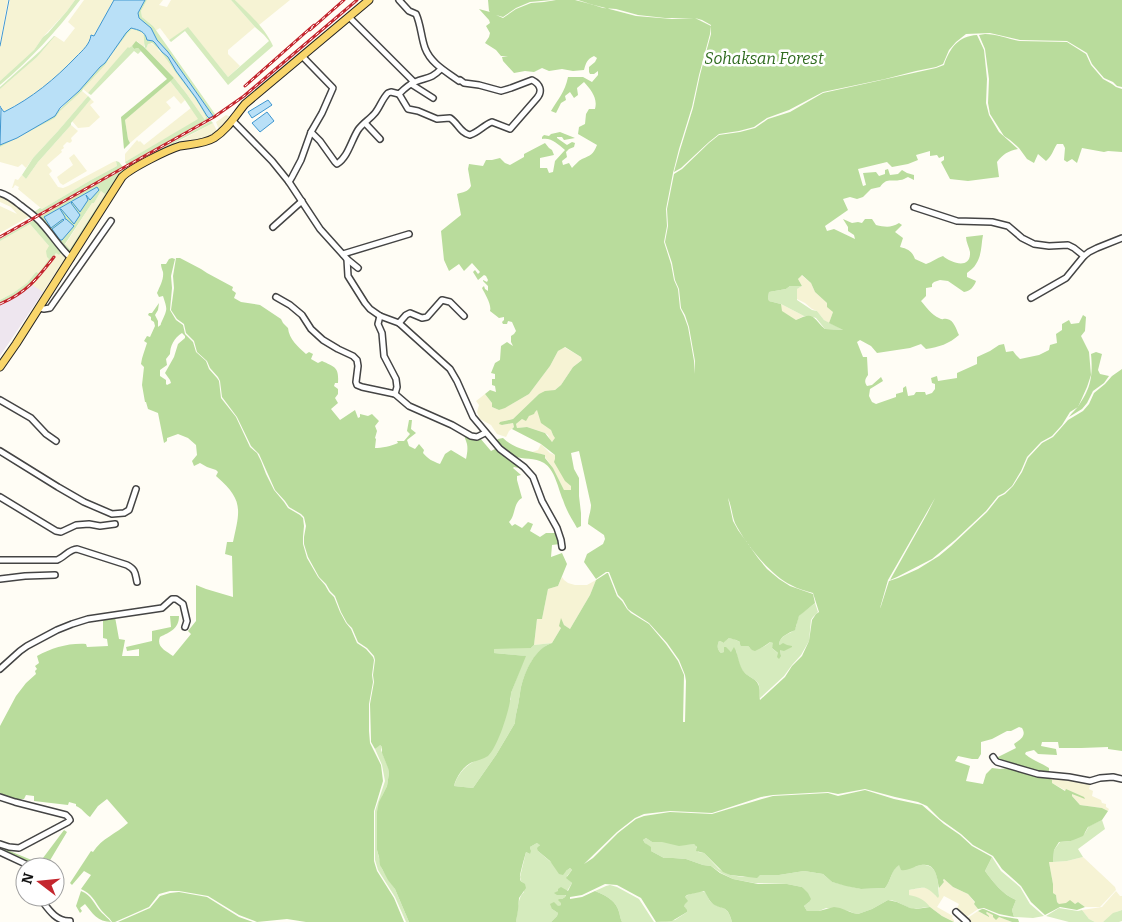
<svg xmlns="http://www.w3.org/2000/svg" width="1122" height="922" font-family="Bitter,serif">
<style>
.industrial{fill:#eee6ef}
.farmland{fill:#f6f3d4}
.green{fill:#d5ebbd;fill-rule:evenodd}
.forest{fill:#b9dc9c;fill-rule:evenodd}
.water{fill:#b9e0f7;stroke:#3f96cf}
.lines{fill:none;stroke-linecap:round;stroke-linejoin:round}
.stream{stroke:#3f96cf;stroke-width:1}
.minor-casing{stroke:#444;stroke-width:8}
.major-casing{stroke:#222;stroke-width:9}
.minor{stroke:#fff;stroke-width:5}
.major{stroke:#f9d66b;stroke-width:7}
.rail-casing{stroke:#c4262e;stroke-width:3}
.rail{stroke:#fff;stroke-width:1;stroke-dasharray:4;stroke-linecap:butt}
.labels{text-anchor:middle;stroke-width:5;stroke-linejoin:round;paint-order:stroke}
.park-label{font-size:16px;font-style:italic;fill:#2f6b1f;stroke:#fff}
</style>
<rect width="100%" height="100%" fill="#fffdf5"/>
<path class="industrial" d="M 32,283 L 44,291 L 0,356 L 0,303 L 21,292 Z"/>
<g class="farmland">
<path d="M 0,0 L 8,0 L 0,41 Z"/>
<path d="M 10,0 L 75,0 L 67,11 L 43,37 L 34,50 L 0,81 L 0,47 Z"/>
<path d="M 84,0 L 114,0 L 94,36 L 85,48 L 60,74 L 36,93 L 4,112 L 0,105 L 0,89 L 37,57 L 55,36 L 64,42 L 75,28 L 68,22 Z"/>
<path d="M 147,0 L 163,0 L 159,5 L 167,7 L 171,0 L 231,0 L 255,27 L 228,50 L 228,54 L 240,66 L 228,77 L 188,28 L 169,40 L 160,28 L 155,31 L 153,26 L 142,17 L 141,11 Z"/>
<path d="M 235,0 L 290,0 L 259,25 Z"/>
<path d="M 132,29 L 143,33 L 144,37 L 144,47 L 137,41 L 129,49 L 128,48 L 88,93 L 83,89 L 106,64 L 109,58 L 127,34 Z"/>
<path d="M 150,43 L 157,47 L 159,51 L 165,55 L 178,75 L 195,99 L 206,117 L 205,120 L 186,93 L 174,78 L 146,49 L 148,44 Z"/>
<path d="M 170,81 L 185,100 L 181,104 L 174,96 L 166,102 L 171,108 L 130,143 L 128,139 L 125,120 Z"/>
<path d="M 82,91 L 88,96 L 58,131 L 33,158 L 26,168 L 22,164 L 18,167 L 0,162 L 0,147 L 51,120 L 55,118 L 60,111 Z"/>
<path d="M 91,99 L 94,102 L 90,105 L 100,117 L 89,127 L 78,128 L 72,121 Z"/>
<path d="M 191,108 L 199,119 L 125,162 L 125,154 L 137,140 L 139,142 L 140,141 L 144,145 Z"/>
<path d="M 226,115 L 232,117 L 219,130 L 216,122 Z"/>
<path d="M 213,123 L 218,133 L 210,137 L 175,145 L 174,144 Z"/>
<path d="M 71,125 L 78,131 L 71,138 L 72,141 L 70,143 L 67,142 L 63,146 L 64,148 L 61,150 L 62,152 L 47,165 L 52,171 L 49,174 L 58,187 L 63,188 L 68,186 L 113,162 L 116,161 L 117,166 L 91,180 L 42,209 L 18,189 L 19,187 L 15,185 L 13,188 L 12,188 L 15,179 L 18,180 L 22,175 L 26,179 L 38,162 Z"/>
<path d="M 74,154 L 87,171 L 63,185 L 60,183 L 57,177 L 73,165 L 69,158 Z"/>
<path d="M 101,191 L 106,193 L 71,249 L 65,245 L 92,203 L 94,203 Z"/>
<path d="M 0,195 L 4,195 L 32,215 L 0,233 L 0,206 L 17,214 L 11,207 L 0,202 Z"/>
<path d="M 30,224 L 49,246 L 50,259 L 39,273 L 36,272 L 27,283 L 13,293 L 0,300 L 0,241 Z"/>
<path d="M 56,252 L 59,255 L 62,252 L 67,256 L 43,292 L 31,284 Z"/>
<path d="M 801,275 L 811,283 L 815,292 L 827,303 L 833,312 L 829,323 L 824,320 L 817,311 L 812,309 L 805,303 L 797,299 L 797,289 L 802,286 L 798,279 Z"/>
<path d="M 781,304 L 804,316 L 796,320 L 781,311 Z"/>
<path d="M 564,347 L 581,357 L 583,359 L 573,367 L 561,385 L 555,390 L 539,394 L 513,419 L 504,421 L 502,425 L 513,423 L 514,427 L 509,431 L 506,437 L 497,434 L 491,425 L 480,419 L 477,412 L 479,405 L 476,401 L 485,394 L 492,403 L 492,407 L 499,410 L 510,405 L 529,394 L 550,366 L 558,351 Z"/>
<path d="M 537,410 L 538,411 L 540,417 L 545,425 L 551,430 L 553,435 L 556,438 L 552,442 L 550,440 L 548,435 L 545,433 L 527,427 L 517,428 L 516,424 L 522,419 L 526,420 L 529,416 Z"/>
<path d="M 541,444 L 550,453 L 555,455 L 555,460 L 571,486 L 571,491 L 564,490 L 553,468 L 545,457 L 545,455 L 532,452 L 538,450 Z"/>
<path d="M 562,577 L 564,580 L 568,583 L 575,585 L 587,585 L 596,580 L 590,595 L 570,629 L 564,625 L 561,619 L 561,628 L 552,643 L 534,645 L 537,619 L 542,619 L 548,589 L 558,586 Z"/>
<path d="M 1048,778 L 1068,779 L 1091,783 L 1089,789 L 1093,791 L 1092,796 L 1101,800 L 1102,803 L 1106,804 L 1106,807 L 1109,809 L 1108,811 L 1102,808 L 1080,805 L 1072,796 L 1072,794 L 1052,783 Z"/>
<path d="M 1083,857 L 1115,887 L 1116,890 L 1100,907 L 1085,907 L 1078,902 L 1075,904 L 1059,904 L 1057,902 L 1056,895 L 1053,893 L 1053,884 L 1049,862 L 1067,861 Z"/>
<path d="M 944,879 L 953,887 L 968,894 L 975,903 L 974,904 L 978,909 L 965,918 L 956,910 L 959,904 L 944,896 L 937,907 L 953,916 L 952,918 L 954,920 L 954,922 L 942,916 L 930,907 L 909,895 L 909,890 L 921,888 L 928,888 L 931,890 L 936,896 L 939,896 L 939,888 L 944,882 L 943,880 Z"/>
<path d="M 1116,891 L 1120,896 L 1122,896 L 1122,910 L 1116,912 L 1103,922 L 1095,922 L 1089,919 L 1082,910 L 1102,907 Z"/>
<path d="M 978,911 L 989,917 L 986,913 L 987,912 L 1012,922 L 968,922 L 966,919 Z"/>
</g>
<g class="green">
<path d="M 75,0 L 80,0 C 56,32 31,59 0,85 L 0,81 L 34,50 L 43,37 L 48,33 L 67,11 Z"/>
<path d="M 145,0 L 147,0 L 141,11 L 142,17 L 153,26 L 215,114 L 213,116 L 168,52 L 157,40 L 151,28 L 139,18 L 138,13 Z"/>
<path d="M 231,0 L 235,0 C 249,14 265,28 273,46 L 228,85 L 185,31 L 171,42 L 169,40 L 188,27 L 228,77 L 269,41 L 264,35 L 255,27 Z"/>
<path d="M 131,28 C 140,31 144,30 147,40 L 153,41 L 156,43 L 162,52 L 168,57 L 176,71 L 196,98 L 209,118 L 127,165 L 125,162 L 198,119 L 185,100 L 170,81 L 174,78 L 186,93 L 205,120 L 206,117 C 198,102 189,90 179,77 C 170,65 164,53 152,43 L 148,44 L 146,49 C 143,45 145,38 143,33 L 132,29 L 127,34 L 109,58 L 106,64 L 83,89 L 82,91 L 60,111 L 55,118 L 0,147 L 0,145 L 17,138 L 50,119 L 79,91 L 100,67 L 105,63 L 126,33 Z"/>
<path d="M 54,36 L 55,36 L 37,57 L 0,89 L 0,87 L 40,51 Z"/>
<path d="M 132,46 L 134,49 L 138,48 L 141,51 L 138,54 L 134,51 L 91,95 L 88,93 L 128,47 L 129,48 Z"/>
<path d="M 88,96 L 91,99 L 71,123 L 71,125 L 38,162 L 26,179 L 22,175 L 33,158 L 58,131 Z"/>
<path d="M 211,121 L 213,123 L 174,143 L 175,145 L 129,169 L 128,167 Z"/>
<path d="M 116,161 L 119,162 L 123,167 L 36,215 L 34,212 L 40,208 L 42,209 L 91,180 L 117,166 Z"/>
<path d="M 124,169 L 126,171 L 69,254 L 39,217 ZM 97,187 L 89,199 L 85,194 L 80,211 L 72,202 L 71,203 L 74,223 L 61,208 L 60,209 L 65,220 L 63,219 L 51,228 L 44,217 ZM 101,191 L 105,194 L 70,249 L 65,244 L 92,203 L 94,203 Z"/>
<path d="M 36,219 L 47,232 L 62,252 L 59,255 L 56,253 L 31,284 L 19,293 L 0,303 L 0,300 L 13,293 L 27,283 L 36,272 L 39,273 L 49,259 L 47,257 L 46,251 L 49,246 L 30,224 L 0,241 L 0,239 Z"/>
<path d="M 790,286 L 802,286 L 797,289 L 797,300 L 812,310 L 817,311 L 824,320 L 843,330 L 825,329 L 816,318 L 810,316 L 804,316 L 781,304 L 769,301 L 768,298 L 769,292 L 786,289 Z"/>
<path d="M 815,603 L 818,612 L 813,617 L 811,620 L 809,641 L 801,655 L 792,665 L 784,676 L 759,699 C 758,694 761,688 758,683 C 755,679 749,677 745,673 C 739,668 738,659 736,651 L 731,652 L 729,651 L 721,653 C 717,649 717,646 719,641 L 722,640 L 722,643 L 729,638 C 736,639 740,642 746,646 L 748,646 L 750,648 C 759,648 763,649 770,642 L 774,643 L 772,648 L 781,656 L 780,650 L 787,645 L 780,645 L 779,644 C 780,636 787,635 793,631 C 798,627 796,621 799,616 C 803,611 811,607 815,603 Z"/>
<path d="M 552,643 C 535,648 525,672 521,687 C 520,691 520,695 519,699 C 518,708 515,715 515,723 L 496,755 L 473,788 L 454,786 C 457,776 464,766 475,761 L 511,699 L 511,693 L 525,656 L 494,653 L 494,648 L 531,648 L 534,645 Z"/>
<path d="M 378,745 L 380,745 L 382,747 L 381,750 L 388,767 L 389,773 L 387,786 L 382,796 L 377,837 L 377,850 L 382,869 L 395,889 L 409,922 L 406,922 L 395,897 L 378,870 L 375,860 L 375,811 L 385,781 L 382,765 L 375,749 Z"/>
<path d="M 1102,820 L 1105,829 L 1078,849 L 1083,857 L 1067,861 L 1053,862 L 1054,850 L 1060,842 L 1071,841 L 1085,833 L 1089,826 Z"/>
<path d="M 646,838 L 652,842 L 662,841 L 679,845 L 694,844 L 696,845 L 698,852 L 704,853 L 719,869 L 730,875 L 743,877 L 760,875 L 779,875 L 804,871 L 823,874 L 832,882 L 861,889 L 885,888 C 891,881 891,870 899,864 L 900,866 C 904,866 909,867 913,867 C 917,867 921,864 925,865 C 939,866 938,885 939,896 L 938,898 C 925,885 926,887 909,890 L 909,895 C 918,897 924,899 930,907 C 924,907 918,909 913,909 C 904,907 898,900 888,900 L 872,909 L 858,914 L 853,913 L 849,911 L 826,908 L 819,911 L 807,911 L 804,906 L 809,902 L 802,887 L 787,884 L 754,883 L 733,879 L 721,873 L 711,866 L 703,865 L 686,859 L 673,858 L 664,858 L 651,851 L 643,840 Z"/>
<path d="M 537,843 L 540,844 L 538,851 L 553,864 L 566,871 L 570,868 L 572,870 L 567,876 L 569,880 L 572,883 L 567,891 L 558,891 L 557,895 L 566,894 L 565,897 L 562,899 L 561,905 L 552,909 L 558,913 L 557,916 L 551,922 L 516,922 C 518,912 517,898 524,892 L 520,877 L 526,852 L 530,854 L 530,847 Z"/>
<path d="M 992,857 L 1001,871 L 1020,887 L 1030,904 L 1044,916 L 1033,918 L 1014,917 L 1012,910 L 1016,900 C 1002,894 994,883 985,871 Z"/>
<path d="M 610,885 L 617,887 L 639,899 L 654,922 L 622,922 C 620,918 620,914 618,909 C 614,899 604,895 595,891 L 606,886 Z"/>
<path d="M 700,891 C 710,892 706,897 711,902 C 722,911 727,903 732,922 L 656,922 L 675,920 L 687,912 L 684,906 L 685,897 C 688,894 695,893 700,891 Z"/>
<path d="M 1059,908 L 1078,911 L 1082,910 L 1089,919 L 1095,922 L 1069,922 L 1046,916 Z"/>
<path d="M 1122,910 L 1122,921 L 1119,922 L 1103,922 L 1113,913 Z"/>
</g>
<g class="forest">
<path d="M 488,0 L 552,0 L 530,2 L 516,8 L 503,17 L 496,15 L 503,18 L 516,9 L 531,3 L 544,2 L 556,0 L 575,0 L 636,16 L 672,19 L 694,18 L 665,18 L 638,15 L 616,9 L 603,8 L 578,0 L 1122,0 L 1122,87 L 1117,86 L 1113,82 L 1104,78 L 1092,64 L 1087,53 L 1067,41 L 1020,40 L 990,33 L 966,34 L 956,42 L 949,50 L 943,64 L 936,67 L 916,71 L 885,79 L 823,92 L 789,110 L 767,118 L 754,127 L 739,131 L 719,134 L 709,142 L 681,168 L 674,172 L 680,150 L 693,108 L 700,75 L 711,34 L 711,25 L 702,20 L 695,18 L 711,26 L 710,34 L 699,75 L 692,107 L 679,149 L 673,173 L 666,209 L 667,226 L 664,242 L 671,264 L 674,280 L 678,289 L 680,308 L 684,316 L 688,327 L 694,361 L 694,374 L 695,361 L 689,327 L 685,315 L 681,308 L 679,289 L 675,280 L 672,263 L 665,242 L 668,226 L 667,209 L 674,174 L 682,169 L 709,143 L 719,135 L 740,132 L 755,128 L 768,119 L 790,112 L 823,93 L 936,68 L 944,65 C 950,48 958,36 977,35 L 984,50 L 987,79 L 986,103 L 989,115 L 999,132 L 1018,149 C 1008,151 1003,154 997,162 L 999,177 L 968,181 L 950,179 L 941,162 L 944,160 L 944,156 L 939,158 L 937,155 L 930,156 L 930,151 L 916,155 L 918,160 L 908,164 L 892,167 L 887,162 L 858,169 L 863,186 L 866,185 L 863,173 L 876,172 L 879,176 L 885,174 L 885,170 L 888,169 L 890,175 L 898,174 L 902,170 L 907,173 L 914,175 L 914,180 L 908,177 C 905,178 903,180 900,180 C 891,182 887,177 880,187 L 871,189 L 863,197 L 857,199 L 850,197 L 843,199 L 848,210 L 825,226 L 827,231 L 834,229 L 855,239 L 854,235 L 848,231 L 848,227 L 843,219 L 852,223 L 858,222 L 862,223 L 865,219 L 872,219 L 876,225 C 885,227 891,228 899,223 L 902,225 L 895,232 L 903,238 L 900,247 C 908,249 912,251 915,259 L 926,264 C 932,262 937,258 943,256 C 951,263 971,270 970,252 C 969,247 966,242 966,237 L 983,235 C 981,245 982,255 976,264 C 974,268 970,270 967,273 L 967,277 L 976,281 C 974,287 970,291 964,292 L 948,281 L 940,280 L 934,282 L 932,284 L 932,287 L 926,288 L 926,296 L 921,301 C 926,307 932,315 939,318 C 945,321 941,318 947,319 C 954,320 956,329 959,335 C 949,344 939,347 926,349 L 921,344 L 910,348 L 877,353 L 871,346 L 860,340 L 857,342 L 863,357 L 867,357 L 868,375 C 865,379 864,382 867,386 L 872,385 L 881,377 L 883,381 L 870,389 L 869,396 L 872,402 L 876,404 L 896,397 L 896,394 L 903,392 L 903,388 L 906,386 L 908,396 L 914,395 L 916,392 L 925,392 L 926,395 L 932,393 L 935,389 L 935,384 L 932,383 L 931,378 L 937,376 L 938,381 L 957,378 L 957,373 L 977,364 L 977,357 L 990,351 L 999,345 L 1004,344 L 1006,352 L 1013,351 L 1016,355 L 1020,359 L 1039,355 L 1049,350 L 1050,345 L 1057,343 L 1056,334 L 1062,330 L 1062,324 L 1069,320 L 1071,324 L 1079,323 L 1083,315 L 1086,317 L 1085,331 L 1081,336 L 1089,352 L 1091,375 L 1087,387 L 1078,407 L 1070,412 L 1062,425 L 1052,436 L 1041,442 L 1027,457 L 1021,471 L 1012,486 L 1004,493 L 998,496 L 986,511 L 955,540 L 932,559 L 897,577 L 890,580 L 927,514 L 935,498 L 888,580 L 880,608 L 881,606 L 889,581 L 898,578 L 918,569 L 939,556 L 951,546 L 987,512 L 999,497 L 1005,494 L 1013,486 L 1022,472 L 1028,458 L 1042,443 L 1053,437 L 1068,420 L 1083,411 L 1089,404 L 1094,393 L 1105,384 L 1112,376 L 1122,369 L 1122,751 L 1108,749 L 1108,747 L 1081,748 L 1059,748 L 1058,742 L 1042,742 L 1041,746 L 1056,749 L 1057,755 L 1038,754 L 1034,750 L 1026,752 L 1025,754 C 1032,760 1041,763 1049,768 L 1049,772 L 1046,773 L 1040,773 L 998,760 L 996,758 L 1016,748 L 1014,744 C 1020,740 1027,736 1022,728 L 1019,727 L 1011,731 L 1007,731 L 992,739 L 981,742 L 981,754 L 978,759 L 972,759 L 958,756 L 955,761 L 970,766 L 966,781 L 983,784 L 986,774 L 992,768 L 1000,769 L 1009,768 L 1041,778 L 1048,778 L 1052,780 L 1052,783 L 1065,791 L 1066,789 L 1084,797 L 1085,799 L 1072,794 L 1072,796 L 1080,805 L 1102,808 L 1108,811 L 1102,820 L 1088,827 L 1083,836 L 1071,841 L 1059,842 L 1054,850 L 1053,862 L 1049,862 L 1053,884 L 1053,893 L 1056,895 L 1057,902 L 1059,904 L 1066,903 L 1070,900 L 1075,904 L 1078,902 L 1085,907 L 1077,910 L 1060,907 L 1045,915 L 1031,902 L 1021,886 L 1002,869 L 993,856 L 973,845 L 961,834 L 940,819 L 927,806 L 918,802 L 895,797 L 865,789 L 838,794 L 828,792 L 773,795 L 761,797 L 712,813 L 670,811 L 644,814 L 635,818 L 617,832 L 584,864 L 593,858 L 618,833 L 636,819 L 644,816 L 670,812 L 712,814 L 762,799 L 773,796 L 828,793 L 838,796 L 865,790 L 894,799 L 922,805 L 944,824 L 960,835 L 972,846 L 992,857 L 985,871 C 994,883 1002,894 1016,900 L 1012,910 L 1014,917 L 999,914 L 984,908 L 978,909 L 974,904 L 975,902 L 968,894 L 953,887 L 944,879 L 943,880 L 944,882 L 939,888 C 937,875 935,860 917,866 C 911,868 907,871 901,870 L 899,865 C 891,870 891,881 885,888 L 861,889 L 846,886 L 832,882 L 823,874 L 804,871 L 779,875 L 760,875 L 757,878 L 730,875 L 723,872 L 704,853 L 696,851 L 697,847 L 694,844 L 679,846 L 662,842 L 652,842 L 646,838 L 643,840 L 645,843 L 651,847 L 651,851 L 664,858 L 673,858 L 686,859 L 703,865 L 711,866 L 720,873 L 733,879 L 758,884 L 787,884 L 802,887 L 808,893 L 811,899 L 809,902 L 804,906 L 807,911 L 819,911 L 834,907 L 840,908 L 853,913 L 858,914 L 872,909 L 888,900 L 897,902 L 910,908 L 916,909 L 930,907 L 942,916 L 954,922 L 732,922 C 727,902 721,912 711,902 C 708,899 707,894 704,891 L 687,895 L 685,897 L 688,901 L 685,904 L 684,906 L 687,910 L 687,912 L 672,921 L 656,922 L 641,898 L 617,885 L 605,884 L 582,895 L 570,897 L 570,899 L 582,897 L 595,891 C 604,895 614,899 618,909 C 620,914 620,918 622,922 L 551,922 L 557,916 L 558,913 L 552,909 L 550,904 L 554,902 L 558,906 L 561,905 L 561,903 L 558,900 L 559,899 L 562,899 L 565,897 L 566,895 L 557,895 L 554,893 L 558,891 L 558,889 L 561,887 L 568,891 L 572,883 L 566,878 L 572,870 L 570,868 L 566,871 L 563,875 L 559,874 L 550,861 L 538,851 L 537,848 L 540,845 L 537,843 L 530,847 L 530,849 L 531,851 L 530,854 L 526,852 C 525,856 520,873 520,877 C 520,882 522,882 525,884 L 526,888 L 519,898 L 518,910 L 516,922 L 409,922 L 395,889 L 388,880 L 380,865 L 379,857 L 377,850 L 377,812 L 379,802 L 387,786 L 389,773 L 388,768 L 382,753 L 382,747 L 380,745 L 375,749 L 371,742 L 371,739 L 370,704 L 374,682 L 373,675 L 375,660 L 374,656 L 367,648 L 358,642 L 352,628 L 347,623 L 341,612 L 335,596 L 330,591 L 326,584 L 319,577 L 308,557 L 304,544 L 304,537 L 306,526 L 304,517 L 301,514 L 289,507 L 285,501 L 275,490 L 259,454 L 251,446 L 237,417 L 222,397 L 220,381 L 218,377 L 210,368 L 207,361 L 197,352 L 194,341 L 186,333 L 184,324 L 177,319 L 171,310 L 174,288 L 173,276 L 176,258 L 180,258 L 201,269 L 207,273 L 233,287 L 232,290 L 236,293 L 234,298 L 241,302 L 260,305 L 281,319 L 283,323 L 288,328 C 289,339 298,347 306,354 L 309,352 L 313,354 L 311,359 L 318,363 L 322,361 C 335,367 339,367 338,383 L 335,383 L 334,386 L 338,389 L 338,394 L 335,398 L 338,403 L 331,409 L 340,420 L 355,410 L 358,418 L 360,417 L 360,414 L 368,416 L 372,414 L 379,421 L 375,426 L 377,431 L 375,438 L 376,439 L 375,448 C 381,448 392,446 398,443 L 397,441 L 404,441 L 410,434 L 407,431 L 409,420 L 412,420 L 411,429 L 416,433 L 407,440 L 409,446 L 415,449 L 419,444 L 424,450 L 423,453 C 428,459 432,461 440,464 L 445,454 L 451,450 L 466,459 C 467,454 468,449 467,444 C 466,440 464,437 464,433 L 480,438 L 491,451 L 495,449 L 516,463 L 529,473 L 527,475 L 519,468 L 514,467 L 513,468 L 521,475 L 517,476 L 517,480 L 522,498 C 513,503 516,515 509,522 L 512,526 L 515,524 L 522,528 L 528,522 L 533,524 L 530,531 L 540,537 L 546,533 L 557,533 L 560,544 L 552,545 L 551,557 L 562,553 L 567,564 L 558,586 L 548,589 L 542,619 L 537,619 L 534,645 L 531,648 L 494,649 L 494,653 L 526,656 L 511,693 C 511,706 498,747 488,756 C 483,759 478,760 473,762 C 464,765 456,777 454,786 L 473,788 L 496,755 L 515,723 C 515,715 518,708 519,699 C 520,695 520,691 521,687 C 525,671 535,648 552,643 L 561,628 L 559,626 L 561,618 L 564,625 L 570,629 L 590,595 L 596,580 L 607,573 L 608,573 L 617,596 L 622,601 L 627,609 L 631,613 L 649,624 L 666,644 L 678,661 L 684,675 L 683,722 L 685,722 L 686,681 L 685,675 L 679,660 L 667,643 L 649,623 L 632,612 L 628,609 L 623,600 L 618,595 L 609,572 L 606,572 L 596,579 L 584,562 L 587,554 L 603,544 L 605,539 L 604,535 L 588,524 C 588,517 591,512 591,505 L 579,451 L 571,453 L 574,469 L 579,478 L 579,496 L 581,513 L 581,526 L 577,528 C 572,519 566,510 563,500 C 558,488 555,470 544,463 C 535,457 523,460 514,456 C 509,455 499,445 496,441 L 498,439 L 503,438 C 514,449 531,451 545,455 L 545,458 L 553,468 L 564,490 L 571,490 L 571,486 L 565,481 L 554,462 L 555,459 L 555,455 L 541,444 L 512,429 L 514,427 L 513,423 L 502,425 L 499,424 L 500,422 L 513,419 L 539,394 L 545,391 L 555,390 L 561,385 L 573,367 L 582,360 L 581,357 L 565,347 L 558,351 L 550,366 L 529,394 L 505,408 L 499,410 L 492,407 L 492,403 L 485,394 L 490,390 L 496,392 L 495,386 L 492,385 L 492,379 L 495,379 L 495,374 L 491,373 L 495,363 L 500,360 L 501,346 L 507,342 L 513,346 L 511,342 L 511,336 L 514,334 L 516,331 L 512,322 L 508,321 L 507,324 L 503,324 L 502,322 L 504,320 L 504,317 L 499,318 L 490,311 C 492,305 485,294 482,288 L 484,286 L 485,289 L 488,291 L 488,286 L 483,281 L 483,280 L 487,282 L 488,280 L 486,276 L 484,275 L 478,280 L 473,272 L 475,270 L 478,274 L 480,272 L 472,263 L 464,271 L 459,264 L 449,271 L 444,260 L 441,231 L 461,215 L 457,194 C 463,192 468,192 471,186 L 468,169 L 469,164 L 483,166 L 486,160 L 492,160 L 500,158 L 505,163 L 510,165 L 524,157 L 524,154 L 545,143 L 549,148 L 552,150 L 554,155 L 540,158 L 540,168 L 547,168 L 549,173 L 553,172 L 555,161 L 565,150 C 558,144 551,137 542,139 L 542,137 L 544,135 L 549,136 L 551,134 L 560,132 L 575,138 L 564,140 L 562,137 L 557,137 L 557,138 L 567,145 L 572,142 L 575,143 L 574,147 L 569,149 L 566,152 L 567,157 L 562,161 L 563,165 L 569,163 L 572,168 C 575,165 578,161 582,159 C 591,155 593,155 597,145 L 578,134 L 579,127 L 585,124 L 586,114 L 589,109 L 595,109 C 598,98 591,90 584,82 L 577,88 L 578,95 L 574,98 L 570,92 L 565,96 L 566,100 L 561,103 L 556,113 L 551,111 C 558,99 565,92 568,77 L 583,77 L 592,82 L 598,75 L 598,71 L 594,74 L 590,74 L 589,72 L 589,67 L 595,62 L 597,58 L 594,56 C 587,59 586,63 584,70 L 573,71 L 562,69 L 549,71 L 542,68 L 534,72 L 525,71 L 514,73 L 503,61 L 502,57 L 508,56 L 501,56 L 496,50 L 485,43 L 489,37 L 490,33 L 486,26 L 490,23 L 489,20 L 479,9 L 490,12 L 489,11 ZM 802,275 L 811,283 L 815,292 L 827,303 L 827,307 L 833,312 L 829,323 L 843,330 L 825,329 C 813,319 815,310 796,320 L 782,311 L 781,304 L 769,301 L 768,298 L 769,292 L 786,289 L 790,286 L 802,286 L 798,279 ZM 537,410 L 541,423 L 551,430 L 553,435 L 555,438 L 552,442 L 545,433 L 527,427 L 517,428 L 516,424 L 522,419 L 526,421 L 529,416 L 534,414 L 535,412 ZM 728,498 C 731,504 732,515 735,523 C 745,543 771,576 791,585 C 798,589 806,591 813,593 L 819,612 L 816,614 L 812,620 L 809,641 L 802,656 L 792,666 L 785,677 L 760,700 C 758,695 761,689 758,684 C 756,679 749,677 745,673 C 738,666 739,655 734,647 L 731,652 L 726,647 L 724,647 L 724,652 L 721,653 C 717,649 717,646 719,641 L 721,641 L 723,643 L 729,638 L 736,640 L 740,642 L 740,644 L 741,646 L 748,646 L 752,650 L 755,651 C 760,649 765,646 770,642 L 773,643 L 772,648 L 778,653 L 777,657 L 779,659 L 781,656 L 780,650 L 784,651 L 792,647 L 792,646 L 787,645 L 783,643 L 780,645 L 779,644 C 780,636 789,633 795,630 L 799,616 L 815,603 L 813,594 L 790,586 L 779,579 L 767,569 L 758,558 L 738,530 L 733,521 Z"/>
<path d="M 985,34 C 997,34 1008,39 1020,41 L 1067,42 L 1086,54 L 1091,65 L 1103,79 L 1112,84 L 1116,87 L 1122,89 L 1122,152 L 1108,151 L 1104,152 L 1082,148 L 1077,163 L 1072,159 L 1067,162 L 1064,160 L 1065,148 L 1063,144 L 1057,144 C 1053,150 1052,156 1046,161 L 1038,154 L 1034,163 L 1027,159 L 1019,148 L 1010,140 L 1004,136 L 990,114 L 988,103 L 989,79 L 985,49 L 979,35 Z"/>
<path d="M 136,41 L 144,47 L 174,78 L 125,120 L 128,139 L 130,143 L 124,149 L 121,117 L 167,79 L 138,48 L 134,49 L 132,46 Z"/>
<path d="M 172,258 L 175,259 L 171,276 L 172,288 L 170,310 L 176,320 L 183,325 L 185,334 L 193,342 L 196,352 L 206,361 L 209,369 L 217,378 L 219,381 L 221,398 L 236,417 L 250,447 L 257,453 L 261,461 L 266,474 L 274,490 L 284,502 L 288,508 L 300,515 L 303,518 L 304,526 L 303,537 L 303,544 L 307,558 L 318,577 L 325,585 L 329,592 L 334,597 L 340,612 L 346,623 L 351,629 L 357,643 L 366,649 L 373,657 L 374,660 L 372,675 L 373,682 L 369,704 L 369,731 L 370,743 L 381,765 L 383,781 L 374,811 L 374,861 L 377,871 L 394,898 L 404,922 L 306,922 L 287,919 L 257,922 L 239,915 L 208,896 L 179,891 L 170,891 L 159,894 L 149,907 L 115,922 L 112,922 C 109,917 104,914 101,910 C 94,900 92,894 81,889 L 91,875 L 84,871 L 72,885 L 70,883 L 91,851 L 93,852 C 102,838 116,834 128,823 L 107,799 L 98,806 L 90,817 C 85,814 82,808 76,806 L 76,804 L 69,802 L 68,805 L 34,801 L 34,796 L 26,795 L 24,799 L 20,799 L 19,801 L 0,793 L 0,726 L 16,696 L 26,683 L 36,674 L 35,671 L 37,669 L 35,666 L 39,663 L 37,656 C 52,648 68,643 86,644 L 87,647 L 108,646 L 107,639 L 103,638 L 103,619 L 115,617 L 119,639 L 125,640 L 122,656 L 139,656 L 139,649 L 127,651 L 126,647 L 152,641 L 152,631 L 171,627 L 170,616 L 179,616 C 179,629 170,632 160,637 C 156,647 166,651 173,656 L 191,634 L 188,631 L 196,621 L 196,585 L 206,589 L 233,597 L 232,556 L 225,554 L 227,542 L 233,542 C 240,510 244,500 216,476 L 218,472 L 216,470 L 207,467 L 200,463 L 194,466 L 192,461 L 197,455 L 196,445 L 188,438 L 178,434 L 167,438 L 167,441 L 164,443 L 158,413 L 148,409 L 146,402 L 145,402 L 142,385 L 144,367 L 141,364 C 142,356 145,350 147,343 L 144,341 L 147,336 L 150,337 L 155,326 L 154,322 L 151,320 L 151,317 L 148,315 L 149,313 L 152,313 L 159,303 L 158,310 L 155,315 L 158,321 L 158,327 C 163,323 159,327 162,321 C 168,308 167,309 163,296 L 159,297 L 157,293 C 160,286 164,279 163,272 C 162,269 161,267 161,264 L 166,264 L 169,259 ZM 182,333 L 185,336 L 185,338 L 178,344 L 174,357 L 165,373 L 170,380 L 171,383 L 167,385 L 166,384 L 166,380 L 160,376 L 160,370 L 167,365 L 166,359 L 170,354 C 170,346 174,338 182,333 Z"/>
<path d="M 1096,352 L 1102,354 L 1098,370 L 1100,374 L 1109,376 L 1104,383 L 1093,391 L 1087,403 L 1082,409 L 1069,417 C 1072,412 1076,410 1079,405 C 1091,388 1093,375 1091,354 Z"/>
<path d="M 64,830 L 67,832 L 46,867 L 34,867 L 0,850 L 0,847 L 34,861 L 36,859 L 40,862 Z"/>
<path d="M 81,891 C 92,895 94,905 102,913 C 105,916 108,918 111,922 C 98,922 92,913 85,904 L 80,908 L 82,911 L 80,913 L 76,906 Z"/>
<path d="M 179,892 L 207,897 L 239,917 L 253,922 L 118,922 L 150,908 L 160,896 L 170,893 Z"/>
<path d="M 982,909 L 984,909 L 1000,916 L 1018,919 L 1019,922 L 1012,922 L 999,917 L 996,920 L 993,917 L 993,915 L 987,912 L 986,913 L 989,916 L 989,917 L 978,911 Z"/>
</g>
<g class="water">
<path d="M 114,0 L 145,0 L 138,13 L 139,18 L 151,28 L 157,40 L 168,52 L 213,116 L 209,118 L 207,116 L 196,98 L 176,71 L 168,57 L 162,52 L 155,43 L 153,41 L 147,40 C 145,31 139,30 131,28 L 126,33 L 105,63 L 100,67 L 79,91 L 60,108 L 55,116 L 17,138 L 0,145 L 1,108 L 4,112 C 32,98 55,79 76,57 C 83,50 90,44 91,35 L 94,36 Z"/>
<path d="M 268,100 L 272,105 L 252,118 L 248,112 Z"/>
<path d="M 267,112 L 274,121 L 260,132 L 252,123 Z"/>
<path d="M 97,187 L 99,190 L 90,200 L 86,195 L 88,200 L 80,212 L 72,202 L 71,203 L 80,215 L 74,224 L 61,209 L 60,209 L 65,217 L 65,219 L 66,219 L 74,226 L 62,240 L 60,240 L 52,229 L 64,220 L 63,219 L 51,228 L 44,217 Z"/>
</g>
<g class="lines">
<g class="stream">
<path d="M 0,46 L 9,0"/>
<path d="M 0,106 L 1,108"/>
<path d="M 1107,775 L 1112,774 L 1115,775"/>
<path d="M 1095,777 L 1100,775 L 1103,775"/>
</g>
<g class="minor-casing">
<g id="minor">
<path d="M 349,17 L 414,82"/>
<path d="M 411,84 L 433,98"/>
<path d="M 399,94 L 408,109 L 418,111 L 437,119 L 450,118 C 458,123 460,133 470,135 C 479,132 484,125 492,122 L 510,129 L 537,98 C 543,91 540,84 532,80 L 511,88 L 501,91 L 479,85 L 464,83 L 460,80 L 459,81 C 447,72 431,64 425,48 C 421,37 421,25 416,14 L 409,11 L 399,0"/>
<path d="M 233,121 L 272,161 L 289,182 L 320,229 L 347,259 L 358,268"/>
<path d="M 365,123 L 380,139"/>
<path d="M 311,132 L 320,141 L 335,162 L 337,164 C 348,157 351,141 358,130 C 362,124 370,119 375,113 C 380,107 382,99 388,93 L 391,92 L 399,94 C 404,89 409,84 415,82 C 428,77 431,79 441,69"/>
<path d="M 289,182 L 292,177 L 301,160 L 311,132 L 322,113 L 333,88 L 302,56"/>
<path d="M 0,193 C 8,195 14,200 20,205 C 28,211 37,217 43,225 C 53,236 60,248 71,258"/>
<path d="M 914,207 L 957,221 L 992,222 L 1008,226 L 1022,238 L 1034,244 L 1049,246 L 1068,245 L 1074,248 L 1084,256"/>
<path d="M 273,227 L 302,201"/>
<path d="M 343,254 L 409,234"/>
<path d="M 347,259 L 348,276 L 365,303 L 370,309 L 380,316 L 399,323 L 450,369 L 457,381 L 473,417 L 500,449 L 524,467 L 533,477 L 542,501 L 557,528 L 561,540 L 562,547"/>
<path d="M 276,297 L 290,305 L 302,315 L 311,329 L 323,340 L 338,349 L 353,356 L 357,360 L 358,366 L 356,382 L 357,385 L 362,387 L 395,394 L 409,406 L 452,425 L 471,436 L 477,437 L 485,433"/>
<path d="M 1031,298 L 1066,278 L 1084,256 L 1089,252 L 1097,248 L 1122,238"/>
<path d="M 39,308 L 44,309 L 50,308 L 111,221"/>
<path d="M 380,316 L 378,324 L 382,333 L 384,356 L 396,379 L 397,387 L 395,394"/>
<path d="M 399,323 L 406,315 L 410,313 L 422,318 L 427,317 L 442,300 L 450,302 L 464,316"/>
<path d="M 0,400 L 31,418 L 46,434 L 56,441"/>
<path d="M 0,451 L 58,487 L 84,502 L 112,514 L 124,513 L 129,510 L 136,489"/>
<path d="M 0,497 L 56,531 L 61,532 L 76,525 L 89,524 L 100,526 L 115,524"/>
<path d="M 0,560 L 57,560 C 64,557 70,549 77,549 L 127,565 C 136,570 135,573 137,582"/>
<path d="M 0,579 L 25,576 L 55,575"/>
<path d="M 0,669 L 20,651 L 27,646 L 57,630 L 72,624 L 88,619 L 162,608 L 172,599 L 176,599 L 183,604 L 187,621 L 185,627"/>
<path d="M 993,757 L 995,760 L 997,762 L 1038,774 L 1069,777 L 1090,781 L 1100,778 L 1113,777 L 1122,779"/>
<path d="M 0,797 L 15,802 L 66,815 L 69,818 L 70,820 L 68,822 L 19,848 L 9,847 L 0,844"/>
<path d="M 0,852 L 32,867"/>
<path d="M 39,897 C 47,907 55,922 70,921"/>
<path d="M 956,912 L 967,922"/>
</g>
</g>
<g class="major-casing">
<path id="major" d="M 0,367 L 16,344 L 122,177 C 131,168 167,150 180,146 C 191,144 204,144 214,138 C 228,129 235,116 245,104 L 369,0"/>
</g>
<use href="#minor" class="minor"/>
<use href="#major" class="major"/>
<g class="rail-casing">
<g id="rail">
<path d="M 310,30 L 344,0"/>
<path d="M 245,86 L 314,25"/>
<path d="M 0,237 L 214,117 L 244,96 L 264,79 L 357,0"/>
<path d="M 0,304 C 27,292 36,280 54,257"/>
</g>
</g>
<use href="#rail" class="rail"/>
</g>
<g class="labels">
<g class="park-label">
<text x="764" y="64">Sohaksan Forest</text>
</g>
</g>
<g transform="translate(40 882) rotate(286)"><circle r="24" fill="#ffffff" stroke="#a0a0a0"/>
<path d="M0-4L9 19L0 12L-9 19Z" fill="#c4262e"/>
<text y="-8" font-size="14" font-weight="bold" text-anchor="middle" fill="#111111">N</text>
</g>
</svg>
